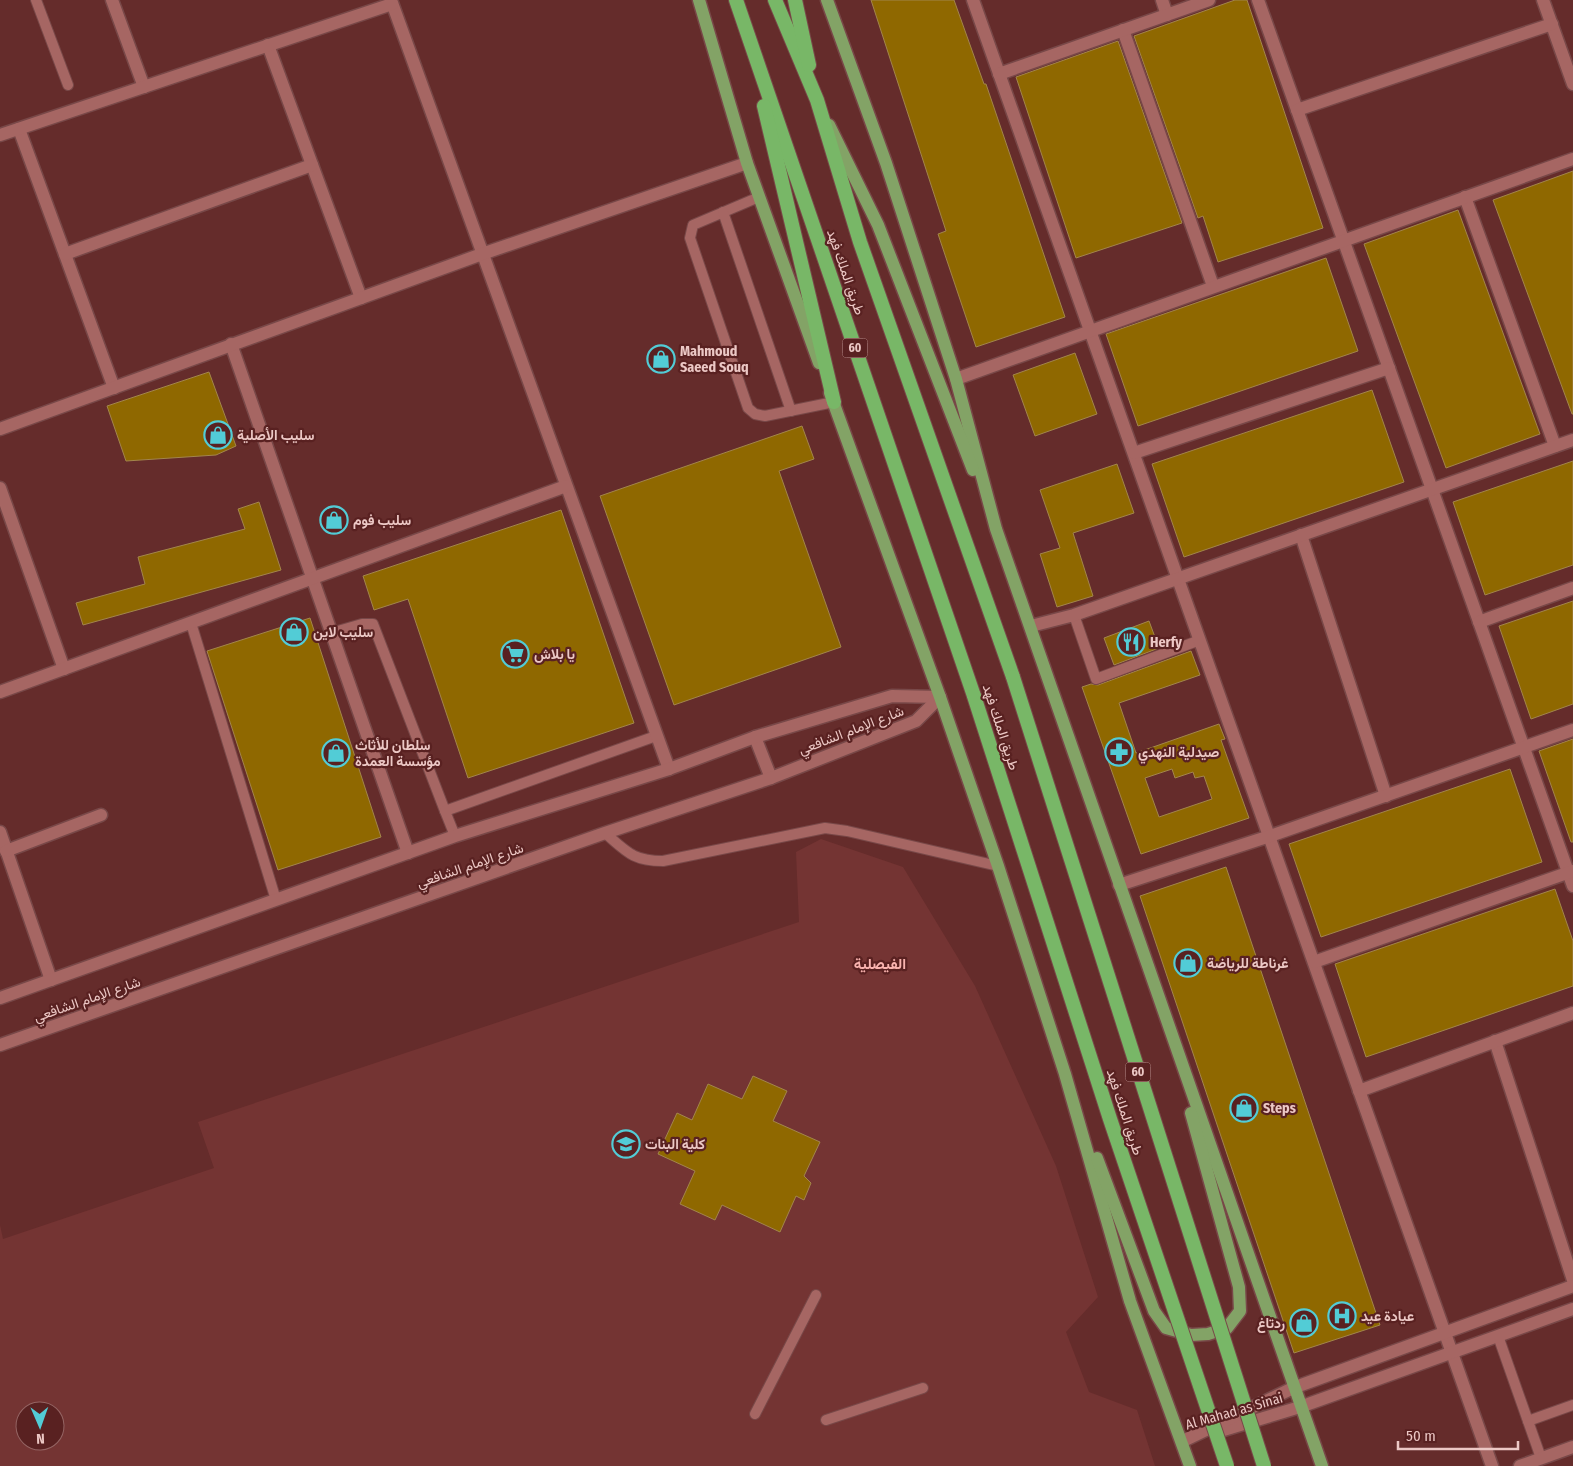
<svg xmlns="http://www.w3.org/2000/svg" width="1573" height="1466" font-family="'Fira Sans Condensed',Vazirmatn,sans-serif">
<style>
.built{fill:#743433;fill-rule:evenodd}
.building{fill:#8f6800;stroke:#a2854c;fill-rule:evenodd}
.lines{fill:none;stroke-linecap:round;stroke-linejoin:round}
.service-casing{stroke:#784848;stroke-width:12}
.minor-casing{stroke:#784848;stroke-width:15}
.secondary-casing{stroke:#784848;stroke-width:15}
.primary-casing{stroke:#784848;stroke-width:15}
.trunk-casing{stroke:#784848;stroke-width:16}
.service{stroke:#a66663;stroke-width:10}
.minor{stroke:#a66663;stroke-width:12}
.secondary{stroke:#a66663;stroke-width:12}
.primary{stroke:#83a366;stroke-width:12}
.trunk{stroke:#78b767;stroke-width:14}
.trunk-bridge-casing{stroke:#784848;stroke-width:16;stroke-linecap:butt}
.trunk-bridge{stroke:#78b767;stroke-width:14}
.labels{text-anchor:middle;stroke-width:4.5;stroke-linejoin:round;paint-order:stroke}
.shield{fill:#592121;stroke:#c09694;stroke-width:1}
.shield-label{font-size:12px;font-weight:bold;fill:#ecc8c5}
.street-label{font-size:14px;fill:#ecc8c5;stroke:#592121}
.poi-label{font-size:14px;font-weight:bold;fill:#ecc8c5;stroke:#592121;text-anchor:start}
.neighbourhood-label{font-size:15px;font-weight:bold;fill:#f9b3af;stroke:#592121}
</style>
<rect width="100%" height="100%" fill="#652c2b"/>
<path class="built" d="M 821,839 L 903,867 L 975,986 L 1056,1166 L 1098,1297 L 1066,1332 L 1089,1392 L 1137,1410 L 1155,1466 L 0,1466 L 0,1225 L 3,1239 L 214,1168 L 198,1122 L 799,922 L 796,852 ZM 25,1411 L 55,1411 L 55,1441 L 25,1441 Z"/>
<g class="building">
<path d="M 871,0 L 954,0 L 984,84 L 986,84 L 1065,317 L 976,347 L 938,234 L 946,231 Z"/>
<path d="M 1235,0 L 1247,0 L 1323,228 L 1218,262 L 1203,216 L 1198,218 L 1134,36 Z"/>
<path d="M 1118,41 L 1182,223 L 1076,258 L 1016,77 Z"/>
<path d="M 1573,171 L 1573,414 L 1572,414 L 1493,200 Z"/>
<path d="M 1458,210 L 1540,434 L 1446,468 L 1364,244 Z"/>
<path d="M 1326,258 L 1358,351 L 1138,426 L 1106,334 Z"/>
<path d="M 1075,353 L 1097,414 L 1035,436 L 1013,375 Z"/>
<path d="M 209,372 L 236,446 L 216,455 L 126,461 L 107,406 Z"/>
<path d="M 1372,390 L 1404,482 L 1184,557 L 1152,464 Z"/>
<path d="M 802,426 L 814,459 L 779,471 L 841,647 L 674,705 L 600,496 Z"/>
<path d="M 1573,461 L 1573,565 L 1485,595 L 1453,502 Z"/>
<path d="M 1117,464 L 1134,513 L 1073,533 L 1093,596 L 1057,607 L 1040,554 L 1060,548 L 1040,490 Z"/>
<path d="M 259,502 L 281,570 L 83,625 L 76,603 L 145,584 L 138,557 L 245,529 L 238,509 Z"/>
<path d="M 561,510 L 634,723 L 468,778 L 408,599 L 374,610 L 363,576 Z"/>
<path d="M 1573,601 L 1573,704 L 1531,719 L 1499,626 Z"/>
<path d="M 310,618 L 381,837 L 278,870 L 207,651 Z"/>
<path d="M 1149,621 L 1159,648 L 1114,665 L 1104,638 Z"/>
<path d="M 1191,651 L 1200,675 L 1119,703 L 1136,753 L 1219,724 L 1225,739 L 1221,740 L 1249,818 L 1141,854 L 1082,687 L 1091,684 L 1098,685 ZM 1172,769 L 1175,778 L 1193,772 L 1195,778 L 1204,776 L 1212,799 L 1159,817 L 1145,778 Z"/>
<path d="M 1573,739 L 1573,842 L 1571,842 L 1539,751 Z"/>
<path d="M 1510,769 L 1542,862 L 1321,937 L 1289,844 Z"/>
<path d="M 1226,867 L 1380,1325 L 1294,1353 L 1140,896 Z"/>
<path d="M 1555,889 L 1573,941 L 1573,986 L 1366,1057 L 1335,964 Z"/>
<path d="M 753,1076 L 787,1091 L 773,1121 L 820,1142 L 804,1176 L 811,1183 L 804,1200 L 796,1196 L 780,1232 L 722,1205 L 715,1220 L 680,1204 L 695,1171 L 658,1154 L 677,1113 L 692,1120 L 708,1084 L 742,1099 Z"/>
</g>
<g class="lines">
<g class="service-casing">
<g id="service">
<path d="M 36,0 L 68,85"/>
<path d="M 759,197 L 693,225 L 690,238 L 748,408 L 755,414 L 765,416 L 834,402"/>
<path d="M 723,212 L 791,411"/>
<path d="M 1074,615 L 1096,679 L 1200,640"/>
<path d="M 191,623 L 276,900"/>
<path d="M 331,633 L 362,624 L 373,624 L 445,811"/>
<path d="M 605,833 C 627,852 633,861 663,861 L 825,828 L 847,831 L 998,866"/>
<path d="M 455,836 L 445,811 L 656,736"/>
<path d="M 1498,1336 L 1541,1458"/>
<path d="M 755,1414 L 816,1295"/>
<path d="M 826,1420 L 923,1388"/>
<path d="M 1528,1421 L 1573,1405"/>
</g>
</g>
<g class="minor-casing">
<g id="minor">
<path d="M 112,0 L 144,87"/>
<path d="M 391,0 L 669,769"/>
<path d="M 973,0 L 1492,1466"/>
<path d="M 1162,0 L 1167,15"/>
<path d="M 1258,0 L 1573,886"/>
<path d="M 1543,0 L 1573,84"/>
<path d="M 1123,30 L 1213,286"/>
<path d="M 268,45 L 361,298"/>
<path d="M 999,74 L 1209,0"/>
<path d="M 1297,110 L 1552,24"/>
<path d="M 19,129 L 114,388"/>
<path d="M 0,135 L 392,4"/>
<path d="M 1465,197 L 1555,446"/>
<path d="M 65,254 L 312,165"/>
<path d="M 231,344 L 408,853"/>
<path d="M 956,379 L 1573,159"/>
<path d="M 0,429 L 482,254 L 747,163"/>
<path d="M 1134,453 L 1389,368"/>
<path d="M 0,488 L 64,669"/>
<path d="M 1301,535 L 1386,796"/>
<path d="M 1479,622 L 1573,588"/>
<path d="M 1031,626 L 1074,615 L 1573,440"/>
<path d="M 0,692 L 566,486"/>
<path d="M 0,832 L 51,980"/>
<path d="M 6,851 L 101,815"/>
<path d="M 1119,885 L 1270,836 L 1573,730"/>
<path d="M 1314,962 L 1573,871"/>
<path d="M 1495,1041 L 1573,1280"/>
<path d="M 1359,1091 L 1573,1013"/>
<path d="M 1217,1432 L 1300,1407 L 1573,1309"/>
<path d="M 1183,1441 L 1293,1388 L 1573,1286"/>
<path d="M 1520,1466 L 1573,1447"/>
</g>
</g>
<g class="secondary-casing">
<g id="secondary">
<path d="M 755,737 L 771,778"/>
<path d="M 0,998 L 455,836 L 669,769 L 755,737 L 892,696 L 940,697"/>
<path d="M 0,1045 L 605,833 L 771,778 L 916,721 L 940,697"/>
</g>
</g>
<g class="primary-casing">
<g id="primary">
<path d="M 699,0 L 747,163 L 819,363"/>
<path d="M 827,0 L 886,163 L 956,379 L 996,529 L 1322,1466"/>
<path d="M 829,125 L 878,225 L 973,470"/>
<path d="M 830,393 L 940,697 L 998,866 L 1065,1074 L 1130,1301 L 1190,1466"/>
<path d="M 1097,1158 L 1154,1311 L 1166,1328 L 1191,1335 L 1208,1334 L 1227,1328 L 1240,1311 L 1239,1287 L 1191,1113"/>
</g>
</g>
<g class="trunk-casing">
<g id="trunk">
<path d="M 736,0 L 974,696"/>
<path d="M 775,0 L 817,100 L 860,242 L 1013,677"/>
<path d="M 795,0 L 809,65"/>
<path d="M 764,106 L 834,402"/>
</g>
</g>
<use href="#service" class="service"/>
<use href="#minor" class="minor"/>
<use href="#secondary" class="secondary"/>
<use href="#primary" class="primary"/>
<use href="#trunk" class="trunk"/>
<g class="trunk-bridge-casing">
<g id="trunk-bridge">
<path d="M 1013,677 L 1264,1466"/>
<path d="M 974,696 L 1110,1119 L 1227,1466"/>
</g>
</g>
<use href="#trunk-bridge" class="trunk-bridge"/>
</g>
<defs>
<g id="shop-ring" transform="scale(1.4375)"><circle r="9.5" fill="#592121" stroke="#52ccd6" stroke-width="1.5"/><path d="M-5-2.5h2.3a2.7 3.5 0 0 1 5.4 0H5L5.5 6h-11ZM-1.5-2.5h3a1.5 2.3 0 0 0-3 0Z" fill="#52ccd6"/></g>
<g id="restaurant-ring" transform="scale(1.4375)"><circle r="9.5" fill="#592121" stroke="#52ccd6" stroke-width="1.5"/><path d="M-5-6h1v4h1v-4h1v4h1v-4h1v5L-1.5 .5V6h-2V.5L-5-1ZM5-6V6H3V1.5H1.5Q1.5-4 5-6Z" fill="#52ccd6"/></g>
<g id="supermarket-ring" transform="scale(1.4375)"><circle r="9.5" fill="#592121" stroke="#52ccd6" stroke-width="1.5"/><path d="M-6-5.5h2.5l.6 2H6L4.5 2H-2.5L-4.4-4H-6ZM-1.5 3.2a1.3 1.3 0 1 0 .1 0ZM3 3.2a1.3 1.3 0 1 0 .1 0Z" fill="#52ccd6"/></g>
<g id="pharmacy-ring" transform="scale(1.4375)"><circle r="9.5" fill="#592121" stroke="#52ccd6" stroke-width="1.5"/><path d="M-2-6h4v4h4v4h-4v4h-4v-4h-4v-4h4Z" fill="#52ccd6"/></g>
<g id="university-ring" transform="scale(1.4375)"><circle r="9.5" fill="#592121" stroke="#52ccd6" stroke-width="1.5"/><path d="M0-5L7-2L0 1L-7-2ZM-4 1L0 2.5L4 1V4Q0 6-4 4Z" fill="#52ccd6"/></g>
<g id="hospital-ring" transform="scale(1.4375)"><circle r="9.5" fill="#592121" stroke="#52ccd6" stroke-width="1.5"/><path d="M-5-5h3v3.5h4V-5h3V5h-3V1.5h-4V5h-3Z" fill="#52ccd6"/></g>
</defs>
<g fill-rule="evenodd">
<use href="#shop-ring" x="661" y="359"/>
<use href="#shop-ring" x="218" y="435"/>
<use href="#shop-ring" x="334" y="520"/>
<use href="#shop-ring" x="294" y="632"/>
<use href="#restaurant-ring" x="1131" y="642"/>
<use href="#supermarket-ring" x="515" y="654"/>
<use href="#pharmacy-ring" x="1119" y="752"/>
<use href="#shop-ring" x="336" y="753"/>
<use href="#shop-ring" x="1188" y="963"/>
<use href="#shop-ring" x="1244" y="1108"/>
<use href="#university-ring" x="626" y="1144"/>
<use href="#hospital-ring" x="1342" y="1316"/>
<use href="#shop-ring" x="1304" y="1323"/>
</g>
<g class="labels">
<g class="shield">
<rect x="842.5" y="338.5" width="25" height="19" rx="4"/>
<rect x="1125.5" y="1062.5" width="25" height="19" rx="4"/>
</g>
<g class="shield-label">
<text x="855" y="352">60</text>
<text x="1138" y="1076">60</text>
</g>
<g class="street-label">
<text transform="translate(846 272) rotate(71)" y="5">طريق الملك فهد</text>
<text transform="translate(1001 727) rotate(72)" y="5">طريق الملك فهد</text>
<text transform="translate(851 730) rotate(-21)" y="5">شارع الإمام الشافعي</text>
<text transform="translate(470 865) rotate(-19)" y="5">شارع الإمام الشافعي</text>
<text transform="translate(87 999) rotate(-19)" y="5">شارع الإمام الشافعي</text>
<text transform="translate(1125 1112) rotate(72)" y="5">طريق الملك فهد</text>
<text transform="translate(1234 1411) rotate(-16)" y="5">Al Mahad as Sinai</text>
</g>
<g class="poi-label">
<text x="680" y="356">Mahmoud<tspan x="680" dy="16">Saeed Souq</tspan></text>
<text x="237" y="440">سليب الأصلية</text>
<text x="353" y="525">سليب فوم</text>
<text x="313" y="637">سليب لاين</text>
<text x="1150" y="647">Herfy</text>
<text x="534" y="659">يا بلاش</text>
<text x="355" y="750">سلطان للأثاث<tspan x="355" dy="16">مؤسسة العمدة</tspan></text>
<text x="1138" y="757">صيدلية النهدي</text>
<text x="1207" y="968">غرناطة للرياضة</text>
<text x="1263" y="1113">Steps</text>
<text x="645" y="1149">كلية البنات</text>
<text x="1361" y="1321">عيادة عيد</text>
<text x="1285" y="1328" text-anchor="end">ردتاغ</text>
</g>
<g class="neighbourhood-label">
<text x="880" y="969">الفيصلية</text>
</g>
</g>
<g transform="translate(40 1426) rotate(178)"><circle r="24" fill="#592121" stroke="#946463"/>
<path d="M0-4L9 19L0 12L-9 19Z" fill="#52ccd6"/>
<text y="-8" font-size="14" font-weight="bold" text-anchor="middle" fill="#ecc8c5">N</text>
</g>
<path d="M1398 1441v8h120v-8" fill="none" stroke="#ecc8c5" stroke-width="2.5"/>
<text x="1406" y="1441" font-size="15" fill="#ecc8c5" stroke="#592121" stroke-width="4" paint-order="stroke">50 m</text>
</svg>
